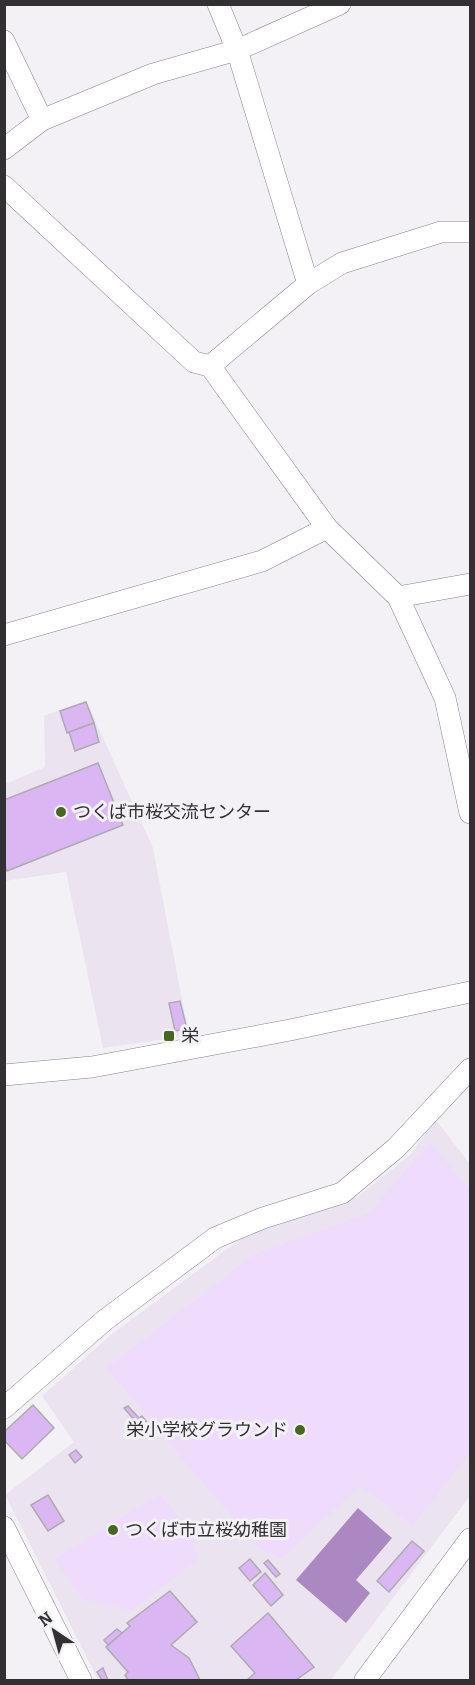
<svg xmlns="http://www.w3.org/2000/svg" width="475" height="1685" font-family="Bitter,'Noto Sans JP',serif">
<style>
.built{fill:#ebe4f0}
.green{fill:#efdcfd}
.water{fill:#ab88c2}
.building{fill:#dab6f2;stroke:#aeabb0;stroke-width:1.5}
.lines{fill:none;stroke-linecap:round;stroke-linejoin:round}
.street-casing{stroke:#858287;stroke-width:22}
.street{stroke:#fff;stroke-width:21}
.poi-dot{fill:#45671f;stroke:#f4f1f6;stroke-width:2}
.labels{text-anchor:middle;stroke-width:6;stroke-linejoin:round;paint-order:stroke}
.poi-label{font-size:18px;fill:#323032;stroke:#f4f1f6;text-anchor:start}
</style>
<rect width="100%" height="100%" fill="#f4f1f6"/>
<g class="built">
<path d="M 86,700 L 153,848 L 189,1036 L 103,1048 L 66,872 L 5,881 L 5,784 L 45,767 L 44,716 Z"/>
<path d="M 436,1120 L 470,1164 L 470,1496 L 331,1680 L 98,1680 L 5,1495 L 74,1442 L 42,1396 L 113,1333 L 242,1238 L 357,1197 L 409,1156 Z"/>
</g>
<g class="green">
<path d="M 430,1142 L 470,1190 L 470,1453 L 413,1526 L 360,1486 L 282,1559 L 256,1546 L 106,1368 L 256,1253 L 369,1213 Z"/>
<path d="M 160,1494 L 194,1536 L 194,1547 L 198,1559 L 132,1611 L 83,1600 L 54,1559 Z"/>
</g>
<path class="water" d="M 358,1508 L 392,1538 L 356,1580 L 370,1593 L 346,1623 L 296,1580 Z"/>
<g class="building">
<path d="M 86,702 L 94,723 L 67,733 L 60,711 Z"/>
<path d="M 94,723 L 99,742 L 75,751 L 69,732 Z"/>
<path d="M 98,763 L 123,825 L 7,871 L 4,864 L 4,800 Z"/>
<path d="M 180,1001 L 187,1029 L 175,1031 L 169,1003 Z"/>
<path d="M 33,1405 L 54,1428 L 22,1459 L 4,1440 L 4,1432 Z"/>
<path d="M 128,1406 L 139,1418 L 142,1416 L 154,1431 L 147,1435 L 124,1408 Z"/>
<path d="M 76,1450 L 82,1457 L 75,1463 L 69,1455 Z"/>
<path d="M 48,1495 L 64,1521 L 48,1531 L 31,1505 Z"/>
<path d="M 412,1541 L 424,1551 L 389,1592 L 377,1581 Z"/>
<path d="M 250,1559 L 261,1572 L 250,1581 L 239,1568 Z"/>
<path d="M 268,1560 L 280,1574 L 276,1577 L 264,1563 Z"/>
<path d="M 265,1573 L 283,1595 L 271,1606 L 253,1585 Z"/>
<path d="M 170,1591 L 197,1622 L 171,1645 L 189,1658 L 200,1680 L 128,1680 L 125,1675 L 128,1672 L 106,1647 L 130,1626 L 127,1623 Z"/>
<path d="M 268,1613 L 314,1667 L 296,1680 L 247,1680 L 255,1673 L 231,1646 Z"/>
<path d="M 117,1629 L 122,1633 L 108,1645 L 104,1640 Z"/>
<path d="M 103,1668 L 108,1680 L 102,1680 L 97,1672 Z"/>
</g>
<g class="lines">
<g class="street-casing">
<g id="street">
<path d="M 218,4 L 237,50 L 308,284"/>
<path d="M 4,41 L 42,120"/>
<path d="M 4,149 L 42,120 L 153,74 L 237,50 L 340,4"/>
<path d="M 4,186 L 194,362 L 210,366 L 327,528 L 398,597 L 445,698 L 470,813"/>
<path d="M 210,366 L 308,284 L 342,263 L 441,232 L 470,232"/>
<path d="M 398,597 L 470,584"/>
<path d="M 4,635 L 262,561 L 327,528"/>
<path d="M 4,1075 L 92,1067 L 290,1030 L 470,992"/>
<path d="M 4,1408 L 105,1320 L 215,1238 L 263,1218 L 342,1193 L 396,1148 L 470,1069"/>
<path d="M 4,1527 L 81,1680"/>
<path d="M 365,1680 L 470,1539"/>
</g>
</g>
<use href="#street" class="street"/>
</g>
<g class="poi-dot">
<circle cx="61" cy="812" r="6"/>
<rect x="163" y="1030" width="12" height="12" rx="3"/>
<circle cx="300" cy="1430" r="6"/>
<circle cx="113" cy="1530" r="6"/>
</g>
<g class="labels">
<g class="poi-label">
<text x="73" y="818">つくば市桜交流センター</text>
<text x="181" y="1042">栄</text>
<text x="288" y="1436" text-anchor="end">栄小学校グラウンド</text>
<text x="125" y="1536">つくば市立桜幼稚園</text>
</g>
</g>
<rect width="475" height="1685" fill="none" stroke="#323032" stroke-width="12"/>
<g transform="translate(54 1631) rotate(324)" stroke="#f4f1f6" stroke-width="4.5" paint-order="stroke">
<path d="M0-4.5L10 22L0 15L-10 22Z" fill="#323032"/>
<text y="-9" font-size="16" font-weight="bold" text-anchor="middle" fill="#323032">N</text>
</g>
</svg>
